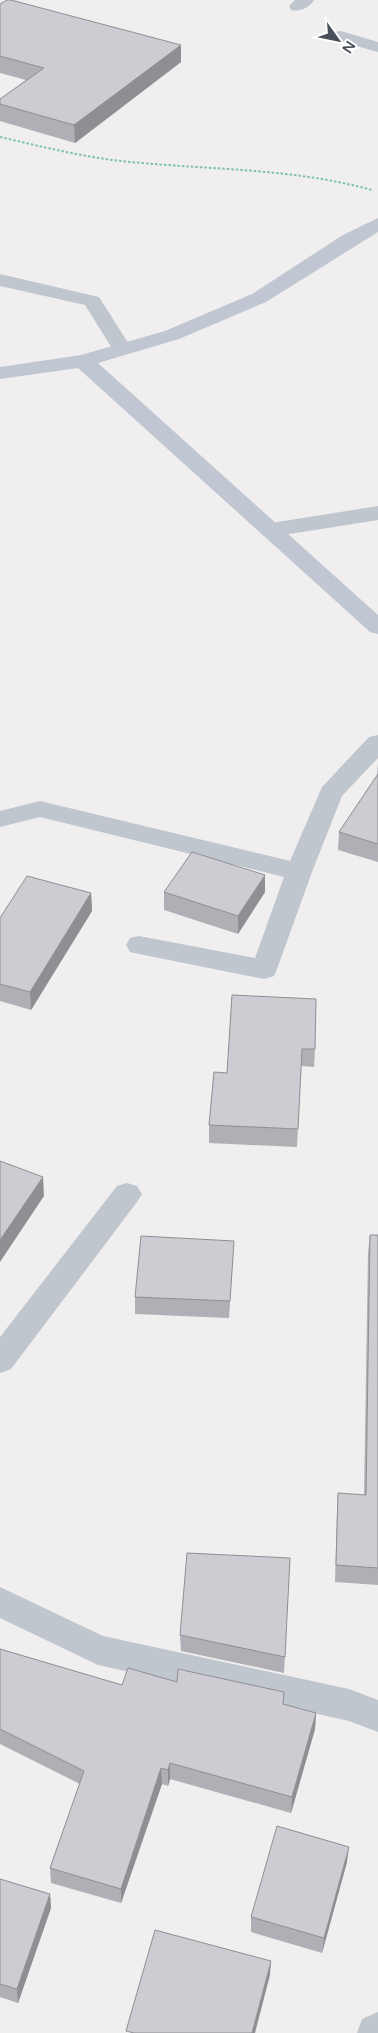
<svg xmlns="http://www.w3.org/2000/svg" width="378" height="2033" font-family="'Varela Round',sans-serif">
<style>
.lines{fill:none;stroke-linecap:round;stroke-linejoin:round}
.path{stroke:#7cc3a9;stroke-width:2;stroke-dasharray:2.5 2;stroke-linecap:butt}
.street{fill:#c0c6ce;fill-rule:evenodd}
.secondary{fill:#c0c7d2;fill-rule:evenodd}
.wall{fill:#afafb5}
.shaded-wall{fill:#8f8f93}
.building{fill:#ccccd2;stroke:#8f8f93}
</style>
<rect width="100%" height="100%" fill="#f0eeee"/>
<g class="lines">
<path class="path" d="M 0,137 C 44,147 86,158 131,162 C 212,170 292,168 372,190"/>
<g class="street">
<path d="M 295,0 L 314,0 C 309,8 300,12 291,10 L 289,6 Z"/>
<path d="M 341,31 L 378,42 L 378,52 L 335,40 L 333,36 L 335,32 Z"/>
<path d="M 0,274 L 99,297 L 132,349 L 129,353 L 122,355 L 115,353 L 85,305 L 0,286 Z"/>
<path d="M 378,506 L 378,520 L 271,537 L 263,535 L 260,530 L 263,525 L 271,523 Z"/>
<path d="M 378,735 L 378,758 L 342,796 L 312,872 L 277,969 L 274,976 L 264,979 L 139,954 L 130,952 L 126,945 L 130,938 L 139,936 L 255,958 L 284,877 L 40,817 L 0,827 L 0,811 L 40,801 L 290,861 L 322,787 L 369,737 Z"/>
<path d="M 127,1183 L 137,1186 L 142,1194 L 137,1202 L 11,1369 L 0,1373 L 0,1337 L 117,1186 Z"/>
<path d="M 0,1587 L 103,1636 L 349,1689 L 378,1700 L 378,1732 L 349,1721 L 98,1665 L 0,1618 Z"/>
<path d="M 378,2012 L 378,2033 L 357,2033 L 362,2019 Z"/>
</g>
<path class="secondary" d="M 378,218 L 378,232 L 266,302 L 179,339 L 98,363 L 378,615 L 378,634 L 370,632 L 78,368 L 0,379 L 0,367 L 81,355 L 165,331 L 252,294 L 343,235 Z"/>
</g>
<g class="wall">
<path d="M 0,4 L 181,45 L 181,62 L 75,143 L 0,121 L 0,99 L 26,80 L 0,73 Z"/>
<path d="M 378,763 L 378,862 L 338,850 L 339,832 L 377,775 Z"/>
<path d="M 164,892 L 265,892 L 238,934 L 164,910 Z"/>
<path d="M 91,893 L 92,911 L 31,1010 L 0,1001 L 0,918 Z"/>
<path d="M 232,995 L 315,1049 L 314,1067 L 301,1066 L 297,1147 L 209,1143 L 209,1125 L 227,1073 Z"/>
<path d="M 370,1235 L 378,1235 L 378,1585 L 335,1582 L 337,1511 L 338,1493 L 364,1495 L 368,1253 Z"/>
<path d="M 233,1258 L 229,1318 L 135,1314 L 135,1297 Z"/>
<path d="M 290,1558 L 284,1673 L 181,1651 L 180,1635 Z"/>
<path d="M 0,1649 L 122,1685 L 177,1682 L 283,1704 L 316,1713 L 315,1729 L 291,1813 L 170,1779 L 168,1786 L 162,1784 L 121,1903 L 51,1883 L 50,1868 L 80,1784 L 0,1744 Z"/>
<path d="M 347,1862 L 322,1953 L 251,1932 L 251,1917 Z"/>
<path d="M 0,1879 L 50,1894 L 51,1908 L 18,2003 L 0,1997 Z"/>
</g>
<g class="shaded-wall">
<path d="M 181,45 L 181,62 L 75,143 L 74,125 Z"/>
<path d="M 265,875 L 265,892 L 238,934 L 238,916 Z"/>
<path d="M 91,893 L 92,911 L 31,1010 L 30,992 Z"/>
<path d="M 43,1177 L 44,1196 L 0,1262 L 0,1240 Z"/>
<path d="M 316,1713 L 315,1729 L 291,1813 L 292,1797 Z"/>
<path d="M 170,1763 L 170,1779 L 168,1786 L 168,1770 Z"/>
<path d="M 161,1768 L 162,1784 L 121,1903 L 121,1889 Z"/>
<path d="M 349,1847 L 347,1862 L 322,1953 L 324,1938 Z"/>
<path d="M 50,1894 L 51,1908 L 18,2003 L 17,1989 Z"/>
<path d="M 271,1961 L 270,1975 L 255,2033 L 252,2033 Z"/>
</g>
<g class="building">
<path d="M 7,0 L 11,0 L 181,45 L 74,125 L 0,104 L 0,99 L 44,68 L 0,56 L 0,4 Z"/>
<path d="M 378,774 L 378,844 L 339,832 Z"/>
<path d="M 192,852 L 265,875 L 238,916 L 164,892 Z"/>
<path d="M 27,876 L 91,893 L 30,992 L 0,984 L 0,918 Z"/>
<path d="M 232,995 L 316,999 L 315,1049 L 302,1049 L 298,1129 L 209,1125 L 214,1072 L 227,1073 Z"/>
<path d="M 0,1161 L 43,1177 L 0,1240 Z"/>
<path d="M 370,1235 L 378,1235 L 378,1568 L 336,1565 L 338,1493 L 366,1495 Z"/>
<path d="M 141,1236 L 234,1241 L 230,1301 L 135,1297 Z"/>
<path d="M 187,1553 L 290,1558 L 285,1657 L 180,1635 Z"/>
<path d="M 0,1649 L 122,1685 L 128,1668 L 177,1682 L 178,1669 L 284,1692 L 283,1704 L 316,1713 L 292,1797 L 170,1763 L 168,1770 L 161,1768 L 121,1889 L 50,1868 L 84,1771 L 0,1729 Z"/>
<path d="M 277,1826 L 349,1847 L 324,1938 L 251,1917 Z"/>
<path d="M 0,1879 L 50,1894 L 17,1989 L 0,1984 Z"/>
<path d="M 155,1930 L 271,1961 L 252,2033 L 134,2033 L 126,2031 Z"/>
</g>
<g transform="translate(338 40) rotate(123)" stroke="#ffffff" stroke-width="4" paint-order="stroke">
<path d="M0-4L9 19L0 12L-9 19Z" fill="#484f59"/>
<text y="-8" font-size="14" font-weight="bold" text-anchor="middle" fill="#484f59">N</text>
</g>
</svg>
